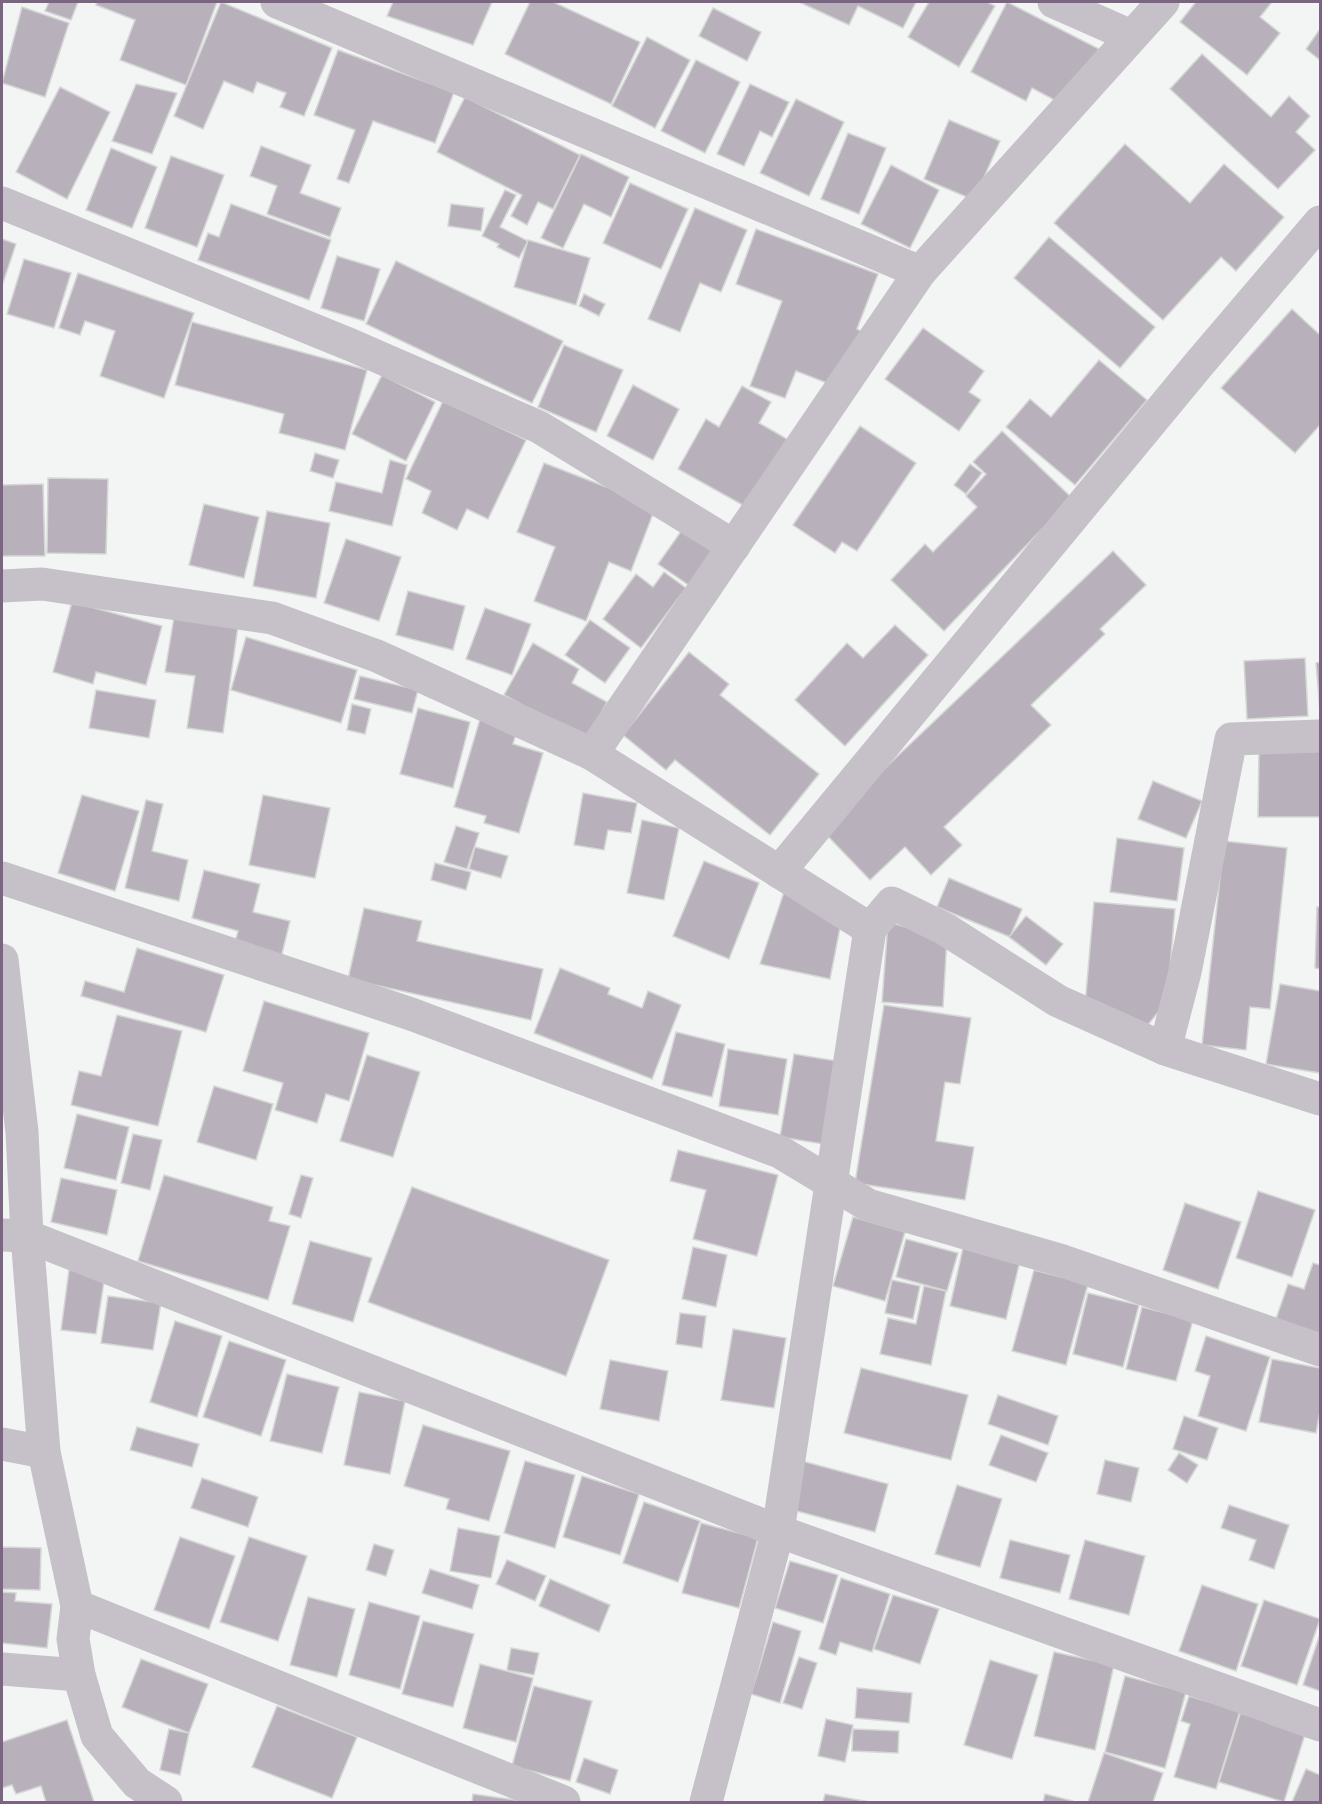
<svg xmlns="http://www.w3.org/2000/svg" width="1322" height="1804" font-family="'Exo 2',sans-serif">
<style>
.building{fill:#b8b1bc;stroke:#d5d7d5;stroke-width:1.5}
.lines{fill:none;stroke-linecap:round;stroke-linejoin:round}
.minor{stroke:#c6c1c8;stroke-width:33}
</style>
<rect width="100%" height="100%" fill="#f2f5f3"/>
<g class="building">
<path d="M 49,2 L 78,2 L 71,20 L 45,11 Z"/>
<path d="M 97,2 L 217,2 L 186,85 L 120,60 L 135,20 L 96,5 Z"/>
<path d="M 221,2 L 332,48 L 304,116 L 280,107 L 286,93 L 257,82 L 253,93 L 224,81 L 203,129 L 174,116 Z"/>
<path d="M 393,2 L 492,2 L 473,45 L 387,16 Z"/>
<path d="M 530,2 L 553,2 L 640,42 L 611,104 L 505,54 Z"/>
<path d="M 799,2 L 916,2 L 903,28 L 858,6 L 849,25 Z"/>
<path d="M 929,2 L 987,2 L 995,6 L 959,67 L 908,37 Z"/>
<path d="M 1007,2 L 1099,49 L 1064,105 L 1032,88 L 1026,101 L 971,72 Z"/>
<path d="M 1196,2 L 1272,2 L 1260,17 L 1280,33 L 1247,75 L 1180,22 Z"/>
<path d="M 22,7 L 69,23 L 45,97 L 2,83 Z"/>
<path d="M 713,8 L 761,32 L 747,61 L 699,36 Z"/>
<path d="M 1320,29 L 1320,60 L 1306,49 Z"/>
<path d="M 647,37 L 690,60 L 655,128 L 612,106 Z"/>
<path d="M 338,50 L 454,92 L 435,143 L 373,121 L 349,183 L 337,179 L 355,130 L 314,115 Z"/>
<path d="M 1202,54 L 1271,117 L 1289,96 L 1310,116 L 1296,132 L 1315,150 L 1278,189 L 1170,89 Z"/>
<path d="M 696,60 L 740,82 L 705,153 L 661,131 Z"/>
<path d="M 136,84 L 177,93 L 152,154 L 112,141 Z"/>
<path d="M 750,84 L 789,102 L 772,137 L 760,131 L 744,166 L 717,154 Z"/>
<path d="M 60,87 L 110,112 L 67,199 L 16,172 Z"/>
<path d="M 465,97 L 580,155 L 553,209 L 538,202 L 527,225 L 511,216 L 522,195 L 437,152 Z"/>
<path d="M 796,99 L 844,122 L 809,196 L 760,173 Z"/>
<path d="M 949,120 L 1000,141 L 974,200 L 924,179 Z"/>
<path d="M 848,133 L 886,148 L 859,214 L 821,199 Z"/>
<path d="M 1125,144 L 1190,203 L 1224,164 L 1284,217 L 1236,271 L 1221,257 L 1163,320 L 1054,223 Z"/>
<path d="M 261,146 L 311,165 L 300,193 L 341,208 L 330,237 L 267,214 L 277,186 L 250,176 Z"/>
<path d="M 111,148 L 157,167 L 132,228 L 86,210 Z"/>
<path d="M 581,154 L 629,177 L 611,217 L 584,204 L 563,248 L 541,238 Z"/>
<path d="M 171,156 L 224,175 L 197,247 L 145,228 Z"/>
<path d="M 891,165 L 939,190 L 910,248 L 861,224 Z"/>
<path d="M 630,183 L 688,209 L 661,269 L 603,243 Z"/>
<path d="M 505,190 L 516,195 L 500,227 L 528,241 L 519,258 L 497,247 L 499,244 L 482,236 Z"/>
<path d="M 231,204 L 331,240 L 309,300 L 198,260 L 208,233 L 219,237 Z"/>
<path d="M 451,204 L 484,208 L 481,231 L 448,226 Z"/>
<path d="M 695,208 L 747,230 L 721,292 L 700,283 L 680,332 L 648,319 Z"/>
<path d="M 756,229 L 878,274 L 857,329 L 861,331 L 840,388 L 796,371 L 785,398 L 750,386 L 782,301 L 736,284 Z"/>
<path d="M 1049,237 L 1155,327 L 1120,368 L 1014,278 Z"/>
<path d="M 2,239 L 16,244 L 2,286 Z"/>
<path d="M 528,240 L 590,258 L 576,305 L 514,287 Z"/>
<path d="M 337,256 L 380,269 L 364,321 L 321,308 Z"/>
<path d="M 24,259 L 71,273 L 54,328 L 7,314 Z"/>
<path d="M 396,261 L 563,341 L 532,403 L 366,324 Z"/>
<path d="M 78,273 L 194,313 L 164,398 L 100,376 L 115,331 L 85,321 L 80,335 L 59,328 Z"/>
<path d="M 584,294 L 605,304 L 599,316 L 579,306 Z"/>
<path d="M 1292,309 L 1320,335 L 1320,425 L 1295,453 L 1221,388 Z"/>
<path d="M 192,322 L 367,370 L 345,450 L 279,433 L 284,414 L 175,385 Z"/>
<path d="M 923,328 L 984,371 L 969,392 L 981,400 L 959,431 L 885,379 Z"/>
<path d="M 564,345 L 623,370 L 596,432 L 538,407 Z"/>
<path d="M 1099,360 L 1147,400 L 1075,485 L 1006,427 L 1030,399 L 1051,417 Z"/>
<path d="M 382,375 L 435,402 L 406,461 L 352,434 Z"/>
<path d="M 633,385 L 679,409 L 653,460 L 607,436 Z"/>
<path d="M 742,386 L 771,402 L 759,423 L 787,439 L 748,508 L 678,469 L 706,419 L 719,427 Z"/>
<path d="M 443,401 L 526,440 L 488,519 L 467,509 L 457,530 L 422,513 L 431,491 L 406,479 Z"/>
<path d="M 860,426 L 916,463 L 857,551 L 842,542 L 835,553 L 793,525 Z"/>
<path d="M 1002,431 L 1072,498 L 944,631 L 891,580 L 925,544 L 933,552 L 977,507 L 966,496 L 986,474 L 973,462 Z"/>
<path d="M 315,453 L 339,460 L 333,478 L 310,471 Z"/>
<path d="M 390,460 L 407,465 L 392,526 L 329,511 L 336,482 L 382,493 Z"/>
<path d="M 544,463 L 656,506 L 631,571 L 609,562 L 586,621 L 534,601 L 555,547 L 517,532 Z"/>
<path d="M 970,464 L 982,473 L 966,494 L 954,485 Z"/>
<path d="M 48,478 L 108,479 L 106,554 L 47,553 Z"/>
<path d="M 43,484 L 45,556 L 2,556 L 2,485 Z"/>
<path d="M 204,504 L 259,517 L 244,578 L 189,565 Z"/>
<path d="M 267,511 L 330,523 L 316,598 L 253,586 Z"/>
<path d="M 687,523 L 720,545 L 690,586 L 658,564 Z"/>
<path d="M 346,539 L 401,557 L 379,621 L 324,603 Z"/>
<path d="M 1113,551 L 1146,585 L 1100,629 L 1105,634 L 1031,705 L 1051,725 L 944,827 L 962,845 L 931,875 L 905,847 L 870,880 L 821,829 Z"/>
<path d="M 664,572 L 686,588 L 641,648 L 603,619 L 636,574 L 653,587 Z"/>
<path d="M 408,591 L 465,606 L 453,650 L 396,635 Z"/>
<path d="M 72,602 L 162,626 L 146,685 L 96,672 L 93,684 L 53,672 Z"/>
<path d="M 485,608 L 531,624 L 512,675 L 466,659 Z"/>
<path d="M 174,617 L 238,626 L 223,733 L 187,728 L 195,676 L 165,672 Z"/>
<path d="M 590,620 L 630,648 L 605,683 L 565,655 Z"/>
<path d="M 895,625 L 928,655 L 845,746 L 795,700 L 847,643 L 863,658 Z"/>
<path d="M 246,637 L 357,670 L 341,723 L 231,690 Z"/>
<path d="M 533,643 L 579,669 L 572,683 L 607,702 L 586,740 L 504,695 Z"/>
<path d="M 689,652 L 729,684 L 720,695 L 819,774 L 770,835 L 675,760 L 666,770 L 623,735 Z"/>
<path d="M 1305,658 L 1308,716 L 1247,719 L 1244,661 Z"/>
<path d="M 1320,662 L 1320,711 L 1316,663 Z"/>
<path d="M 360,676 L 418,690 L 412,713 L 354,699 Z"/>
<path d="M 96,690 L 156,700 L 149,738 L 89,728 Z"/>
<path d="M 352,704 L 371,709 L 365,734 L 347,730 Z"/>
<path d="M 418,708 L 470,722 L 453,788 L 400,774 Z"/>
<path d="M 480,719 L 517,730 L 513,744 L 543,753 L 519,833 L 484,823 L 486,816 L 454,807 Z"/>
<path d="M 1259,750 L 1320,750 L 1320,817 L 1258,817 Z"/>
<path d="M 1153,781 L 1202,801 L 1186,838 L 1138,819 Z"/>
<path d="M 583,793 L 637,803 L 631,833 L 608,830 L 604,850 L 574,845 Z"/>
<path d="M 82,795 L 139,811 L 115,891 L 58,873 Z"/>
<path d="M 263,795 L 330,808 L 315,878 L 249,865 Z"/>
<path d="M 146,800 L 163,804 L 152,851 L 188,860 L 179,901 L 125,888 Z"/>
<path d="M 642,820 L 679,828 L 664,900 L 627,893 Z"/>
<path d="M 456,826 L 479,833 L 467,869 L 444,862 Z"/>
<path d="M 1117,838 L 1184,848 L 1177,901 L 1110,892 Z"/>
<path d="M 1224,841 L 1287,848 L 1270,1009 L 1250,1007 L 1246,1050 L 1202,1045 Z"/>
<path d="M 475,847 L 508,856 L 501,878 L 469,869 Z"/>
<path d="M 704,861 L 759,883 L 729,959 L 673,936 Z"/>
<path d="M 435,863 L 471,872 L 466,890 L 431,880 Z"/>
<path d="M 204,870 L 260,884 L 253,912 L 290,921 L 281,958 L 234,946 L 238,931 L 192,918 Z"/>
<path d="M 949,878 L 1022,909 L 1010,937 L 937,907 Z"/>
<path d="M 784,892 L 841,923 L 830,979 L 760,964 Z"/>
<path d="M 1094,902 L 1175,909 L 1170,968 L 1160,1010 L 1146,1027 L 1085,1005 Z"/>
<path d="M 1317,907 L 1320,907 L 1320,969 L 1315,968 Z"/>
<path d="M 364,908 L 422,921 L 417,941 L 543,969 L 531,1020 L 348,979 Z"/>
<path d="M 1026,916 L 1063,944 L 1046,965 L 1009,937 Z"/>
<path d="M 888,922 L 947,938 L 943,1007 L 882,1002 Z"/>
<path d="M 137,948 L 224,975 L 206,1032 L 81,996 L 85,981 L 124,992 Z"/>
<path d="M 560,968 L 610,988 L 608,994 L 642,1008 L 648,991 L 681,1005 L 652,1079 L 534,1033 Z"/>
<path d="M 1280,984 L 1320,991 L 1320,1073 L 1266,1064 Z"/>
<path d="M 264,1001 L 369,1033 L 349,1101 L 326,1094 L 317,1123 L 275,1110 L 283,1083 L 243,1071 Z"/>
<path d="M 884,1005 L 971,1018 L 960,1084 L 945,1082 L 936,1141 L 974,1147 L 965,1200 L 855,1183 Z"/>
<path d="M 117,1015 L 182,1031 L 158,1126 L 71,1105 L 79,1071 L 101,1076 Z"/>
<path d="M 676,1032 L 725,1044 L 712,1097 L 662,1085 Z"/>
<path d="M 728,1049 L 787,1059 L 778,1115 L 719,1106 Z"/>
<path d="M 794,1054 L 843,1062 L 829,1145 L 780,1137 Z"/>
<path d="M 367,1055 L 420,1072 L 393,1157 L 340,1141 Z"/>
<path d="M 214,1086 L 273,1104 L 256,1160 L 197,1142 Z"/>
<path d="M 77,1114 L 129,1127 L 116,1180 L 64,1168 Z"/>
<path d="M 133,1134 L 162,1140 L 150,1190 L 121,1183 Z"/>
<path d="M 678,1150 L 778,1175 L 757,1256 L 693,1239 L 706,1190 L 670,1181 Z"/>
<path d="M 164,1175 L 273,1207 L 269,1221 L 290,1226 L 268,1300 L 138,1261 Z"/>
<path d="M 301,1175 L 313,1178 L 301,1218 L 289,1214 Z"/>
<path d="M 61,1178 L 117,1190 L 107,1235 L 51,1222 Z"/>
<path d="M 412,1187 L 609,1260 L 566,1376 L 368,1302 Z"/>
<path d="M 1258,1191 L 1315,1210 L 1292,1277 L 1236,1258 Z"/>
<path d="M 1185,1203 L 1241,1222 L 1218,1289 L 1163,1270 Z"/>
<path d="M 853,1217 L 905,1232 L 885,1301 L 833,1286 Z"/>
<path d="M 906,1239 L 958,1253 L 947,1291 L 896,1277 Z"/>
<path d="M 310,1241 L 372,1258 L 353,1322 L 292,1304 Z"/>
<path d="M 693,1247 L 727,1255 L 716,1307 L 682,1299 Z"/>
<path d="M 963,1248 L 1020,1261 L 1006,1319 L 950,1306 Z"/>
<path d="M 1313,1263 L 1320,1265 L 1320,1334 L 1276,1319 L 1288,1284 L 1304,1289 Z"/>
<path d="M 69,1270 L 105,1275 L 96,1334 L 61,1330 Z"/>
<path d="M 1034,1270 L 1088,1284 L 1066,1365 L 1012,1351 Z"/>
<path d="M 892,1280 L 920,1286 L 913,1319 L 885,1313 Z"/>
<path d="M 924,1286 L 946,1291 L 931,1365 L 880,1354 L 888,1318 L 916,1324 Z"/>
<path d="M 1088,1293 L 1139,1305 L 1123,1367 L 1073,1354 Z"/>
<path d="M 108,1296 L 161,1303 L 153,1350 L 101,1343 Z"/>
<path d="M 1142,1307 L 1193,1320 L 1176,1381 L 1126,1369 Z"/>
<path d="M 680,1313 L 706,1316 L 702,1348 L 676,1344 Z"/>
<path d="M 175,1321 L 222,1336 L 197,1417 L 150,1402 Z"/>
<path d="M 733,1329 L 786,1338 L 774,1408 L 721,1400 Z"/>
<path d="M 1206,1336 L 1270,1357 L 1246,1431 L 1198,1416 L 1210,1376 L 1195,1371 Z"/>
<path d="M 229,1341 L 286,1360 L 261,1436 L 203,1417 Z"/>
<path d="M 1272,1359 L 1320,1368 L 1320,1411 L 1316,1433 L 1259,1422 Z"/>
<path d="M 610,1360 L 668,1371 L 659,1421 L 600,1409 Z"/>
<path d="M 861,1368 L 968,1395 L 951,1460 L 844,1433 Z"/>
<path d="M 287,1374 L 339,1387 L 322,1453 L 270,1441 Z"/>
<path d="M 359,1392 L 405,1401 L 390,1474 L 344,1465 Z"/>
<path d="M 998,1395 L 1058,1416 L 1048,1445 L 988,1424 Z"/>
<path d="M 1184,1416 L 1218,1428 L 1207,1460 L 1173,1449 Z"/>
<path d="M 423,1425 L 510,1451 L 489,1521 L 446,1509 L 449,1499 L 404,1486 Z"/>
<path d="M 137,1427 L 199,1444 L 192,1467 L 130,1450 Z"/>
<path d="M 1001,1435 L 1048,1453 L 1036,1482 L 989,1465 Z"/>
<path d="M 1179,1453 L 1198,1465 L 1187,1483 L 1168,1470 Z"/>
<path d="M 1105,1460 L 1139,1468 L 1131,1502 L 1097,1494 Z"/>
<path d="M 525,1461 L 575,1475 L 555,1548 L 504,1533 Z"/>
<path d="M 802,1461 L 888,1484 L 875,1532 L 789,1509 Z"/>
<path d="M 582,1476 L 639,1494 L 620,1555 L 563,1537 Z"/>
<path d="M 202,1478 L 258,1497 L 248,1527 L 191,1508 Z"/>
<path d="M 957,1485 L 1002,1499 L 980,1567 L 935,1554 Z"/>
<path d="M 644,1502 L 700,1521 L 678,1582 L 623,1563 Z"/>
<path d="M 1229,1505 L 1289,1525 L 1274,1569 L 1249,1560 L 1256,1540 L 1221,1528 Z"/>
<path d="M 701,1523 L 758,1538 L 739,1608 L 682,1593 Z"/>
<path d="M 458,1528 L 500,1536 L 491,1578 L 450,1571 Z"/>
<path d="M 180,1537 L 235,1556 L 209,1629 L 154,1610 Z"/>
<path d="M 249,1537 L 307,1556 L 278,1641 L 220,1622 Z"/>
<path d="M 1010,1540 L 1070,1555 L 1060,1593 L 1000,1578 Z"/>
<path d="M 1085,1540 L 1145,1556 L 1129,1615 L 1069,1599 Z"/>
<path d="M 374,1544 L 394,1550 L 386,1576 L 366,1570 Z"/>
<path d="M 2,1547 L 41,1548 L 40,1590 L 2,1589 Z"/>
<path d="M 507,1560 L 546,1576 L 535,1601 L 496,1584 Z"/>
<path d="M 790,1561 L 838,1575 L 823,1623 L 775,1608 Z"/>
<path d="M 430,1569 L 479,1585 L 472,1609 L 422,1593 Z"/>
<path d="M 841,1578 L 890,1594 L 872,1652 L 840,1642 L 836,1655 L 819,1649 Z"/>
<path d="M 550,1579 L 610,1605 L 599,1632 L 539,1606 Z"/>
<path d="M 1202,1585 L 1258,1604 L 1236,1671 L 1179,1651 Z"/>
<path d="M 2,1592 L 16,1593 L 15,1601 L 52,1604 L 47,1648 L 2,1643 Z"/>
<path d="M 893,1595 L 939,1609 L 920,1664 L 874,1649 Z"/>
<path d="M 308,1597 L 355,1609 L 337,1677 L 290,1665 Z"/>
<path d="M 1264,1600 L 1320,1619 L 1297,1685 L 1241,1666 Z"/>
<path d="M 369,1602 L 420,1616 L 400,1689 L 349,1675 Z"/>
<path d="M 423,1621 L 474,1634 L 453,1707 L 402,1694 Z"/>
<path d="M 773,1622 L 801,1631 L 780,1703 L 751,1694 Z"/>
<path d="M 1320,1634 L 1320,1691 L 1303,1685 Z"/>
<path d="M 511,1648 L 539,1653 L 534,1675 L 507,1670 Z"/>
<path d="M 1054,1652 L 1114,1665 L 1095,1750 L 1034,1736 Z"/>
<path d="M 799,1657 L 817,1663 L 802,1709 L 783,1703 Z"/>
<path d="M 141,1659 L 208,1684 L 189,1733 L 122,1707 Z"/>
<path d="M 990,1660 L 1038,1675 L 1012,1759 L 964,1745 Z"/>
<path d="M 480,1664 L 533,1678 L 516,1742 L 463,1728 Z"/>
<path d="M 1125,1676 L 1186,1692 L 1165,1768 L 1105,1752 Z"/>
<path d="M 534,1686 L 592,1701 L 570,1781 L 512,1766 Z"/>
<path d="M 857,1688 L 912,1693 L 909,1723 L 855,1718 Z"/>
<path d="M 1189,1696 L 1240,1711 L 1216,1789 L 1174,1777 L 1190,1724 L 1181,1721 Z"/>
<path d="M 277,1706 L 357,1737 L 332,1798 L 252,1767 Z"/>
<path d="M 1241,1711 L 1306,1731 L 1284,1802 L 1219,1782 Z"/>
<path d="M 826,1719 L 853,1725 L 845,1762 L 818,1756 Z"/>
<path d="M 67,1720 L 94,1802 L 46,1802 L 41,1786 L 16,1794 L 12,1785 L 2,1788 L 2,1742 Z"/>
<path d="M 169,1729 L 189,1733 L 180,1775 L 160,1770 Z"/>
<path d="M 853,1729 L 899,1731 L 898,1753 L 852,1751 Z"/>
<path d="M 1104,1753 L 1163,1773 L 1153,1802 L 1088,1802 Z"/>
<path d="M 584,1758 L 618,1770 L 610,1794 L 576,1782 Z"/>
<path d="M 1306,1769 L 1320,1775 L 1320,1802 L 1292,1802 Z"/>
<path d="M 473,1794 L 530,1802 L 472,1802 Z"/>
<path d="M 825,1794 L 870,1802 L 823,1802 Z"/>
<path d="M 1045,1794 L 1073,1801 L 1073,1802 L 1043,1802 Z"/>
</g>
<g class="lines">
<g class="minor">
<path d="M 277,2 L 920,272"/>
<path d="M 1054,2 L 1131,36"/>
<path d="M 2,203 L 351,345 L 539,427 L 734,546"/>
<path d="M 2,586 L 42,584 L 272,618 L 377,656 L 592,754 L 870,929 L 778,1531 L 706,1802"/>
<path d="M 592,754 L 920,272 L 1163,2"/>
<path d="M 779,872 L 1199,364 L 1320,222"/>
<path d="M 2,878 L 411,1014 L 780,1152 L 868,1205 L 1060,1260 L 1320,1350"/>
<path d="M 870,929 L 892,903 L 945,929 L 1058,1001 L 1165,1049 L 1185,972 L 1231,739 L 1320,736"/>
<path d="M 2,960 L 22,1132 L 27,1236 L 44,1452 L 77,1606 L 73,1639 L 79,1675 L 97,1736 L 137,1783 L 166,1802"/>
<path d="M 1165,1049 L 1320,1099"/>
<path d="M 2,1235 L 27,1236 L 778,1531 L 1320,1725"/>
<path d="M 2,1444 L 44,1452"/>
<path d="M 77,1606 L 564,1802"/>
<path d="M 2,1669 L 79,1675"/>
</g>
</g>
<rect width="1322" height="1804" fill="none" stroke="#7c6582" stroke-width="6"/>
</svg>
